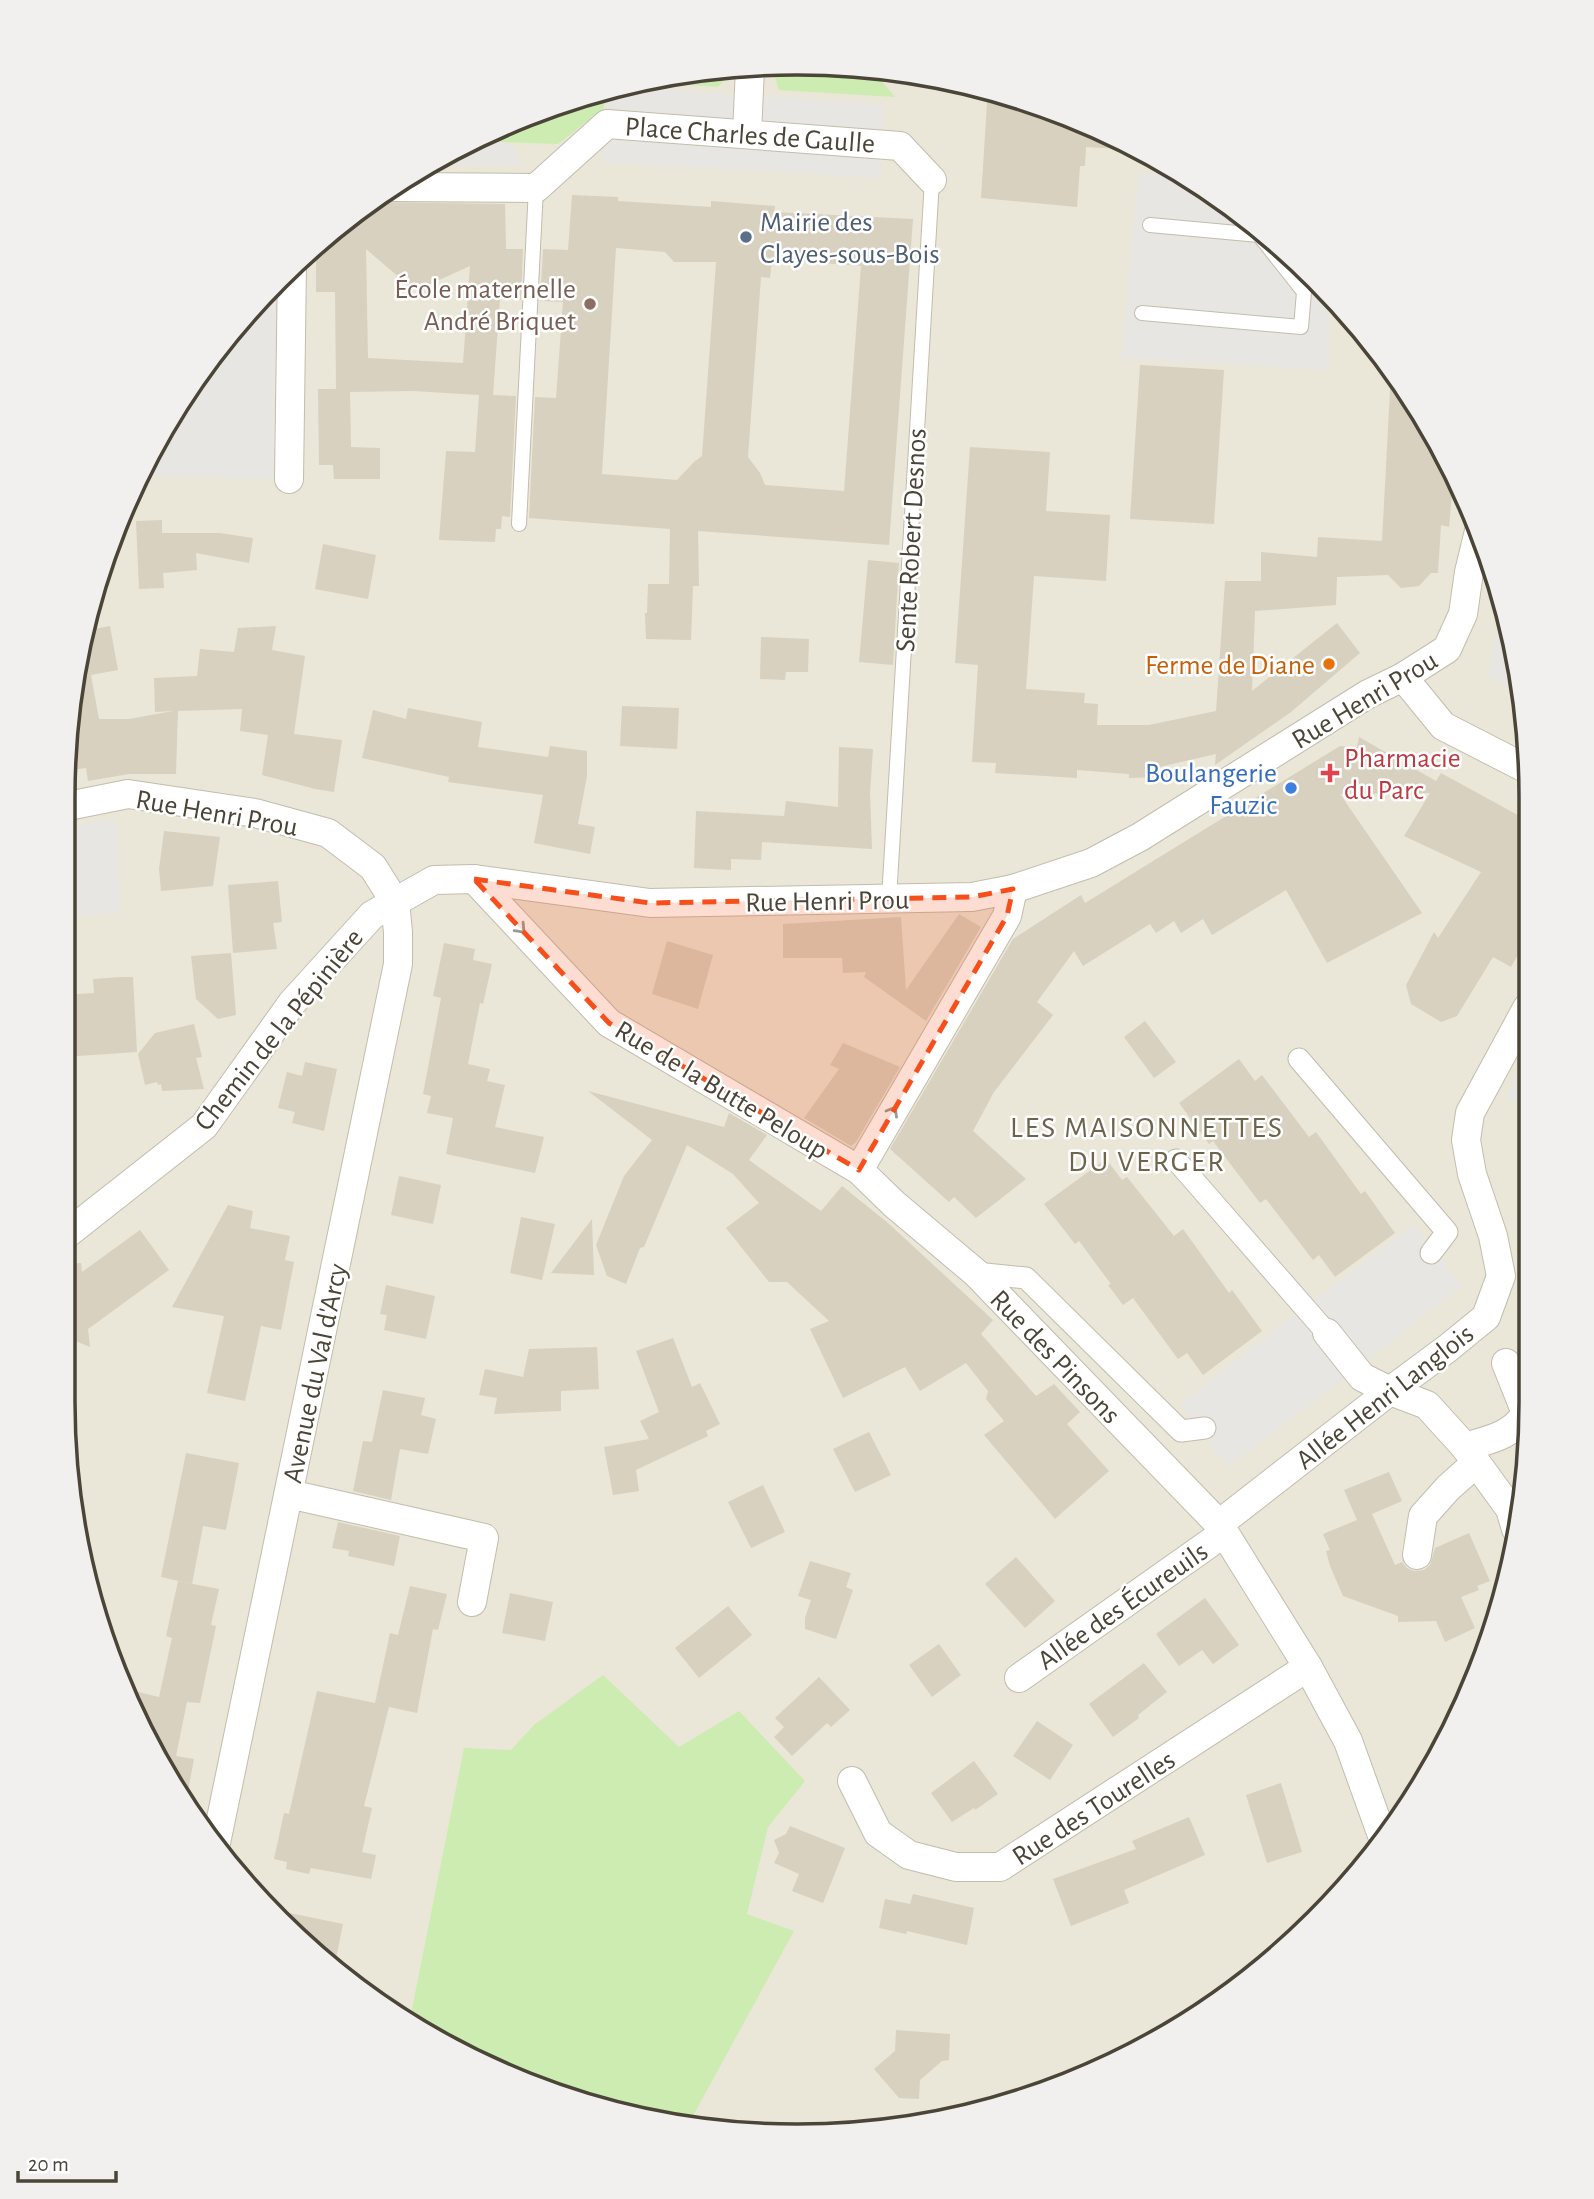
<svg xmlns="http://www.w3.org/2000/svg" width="1594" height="2199" font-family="'Alegreya Sans',sans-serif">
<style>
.residential{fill:#eae6d8}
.green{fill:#ccecb2}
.parking{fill:#e8e6e2}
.building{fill:#d8d1bf;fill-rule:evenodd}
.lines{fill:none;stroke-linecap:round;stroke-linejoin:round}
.service-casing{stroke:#c2bdac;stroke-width:16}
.pedestrian-casing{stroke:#c2bdac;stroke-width:23}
.minor-casing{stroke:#c2bdac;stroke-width:30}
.service{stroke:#fff;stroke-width:14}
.pedestrian{stroke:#fff;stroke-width:21}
.minor{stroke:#fff;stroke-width:28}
.oneway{stroke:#9c9992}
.marked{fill:#f64f1b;fill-opacity:0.2;stroke:#f64f1b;stroke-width:5;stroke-dasharray:14 9;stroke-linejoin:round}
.service-dot{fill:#5c6f8a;stroke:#fff;stroke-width:2.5}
.education-dot{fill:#8d6e63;stroke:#fff;stroke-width:2.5}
.food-dot{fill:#e8710a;stroke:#fff;stroke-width:2.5}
.health-dot{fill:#e0444e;stroke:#fff;stroke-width:2.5}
.shop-dot{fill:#3f7fe0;stroke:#fff;stroke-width:2.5}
.labels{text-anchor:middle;stroke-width:5;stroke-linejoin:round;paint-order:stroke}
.street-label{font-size:28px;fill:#4b4538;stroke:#fff}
.service-label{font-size:28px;fill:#4e5e75;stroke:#fff;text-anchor:start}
.education-label{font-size:28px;fill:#785e54;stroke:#fff;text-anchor:end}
.food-label{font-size:28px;fill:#c56008;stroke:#fff;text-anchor:end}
.health-label{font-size:28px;fill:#be3a42;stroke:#fff;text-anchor:start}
.shop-label{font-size:28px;fill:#366cbe;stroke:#fff;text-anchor:end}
.neighbourhood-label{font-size:30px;letter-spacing:2px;fill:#6e644e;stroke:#fff}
.rim{fill:none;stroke:#4b4538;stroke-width:3.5}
</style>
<rect width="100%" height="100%" fill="#f6f4eb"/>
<path class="residential" d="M 845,65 L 987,88 L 1122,139 L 1244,215 L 1349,313 L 1432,430 L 1475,516 L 1525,701 L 1529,1450 L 1506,1592 L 1455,1727 L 1379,1849 L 1281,1954 L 1204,2013 L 1078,2080 L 892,2130 L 797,2136 L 654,2122 L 473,2060 L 313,1954 L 186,1809 L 119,1683 L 88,1592 L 63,1402 L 63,797 L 77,653 L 119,516 L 162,430 L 245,313 L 313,245 L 430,161 L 561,102 L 702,69 Z"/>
<g class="green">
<path d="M 845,65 L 872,69 L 895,97 L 779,90 L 772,67 Z"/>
<path d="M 732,68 L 732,71 L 718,87 L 647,82 L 702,69 Z"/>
<path d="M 604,92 L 604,108 L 558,144 L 474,141 L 561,102 Z"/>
<path d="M 603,1675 L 679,1747 L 739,1711 L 805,1781 L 768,1827 L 747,1914 L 794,1931 L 688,2125 L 654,2122 L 473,2060 L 410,2019 L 464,1748 L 511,1750 L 534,1725 Z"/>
</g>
<g class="parking">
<path d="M 623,87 L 883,104 L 881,178 L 602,162 L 605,92 Z"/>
<path d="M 474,141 L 508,143 L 523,165 L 424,165 Z"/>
<path d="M 1139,172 L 1180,175 L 1244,215 L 1330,295 L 1329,370 L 1121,358 Z"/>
<path d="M 276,283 L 277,479 L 139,476 L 162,430 L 245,313 Z"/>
<path d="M 1501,613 L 1523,695 L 1488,675 Z"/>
<path d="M 116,818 L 121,912 L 63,918 L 63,828 Z"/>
<path d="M 1527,1056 L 1527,1109 L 1506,1098 Z"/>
<path d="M 1413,1224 L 1462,1287 L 1228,1467 L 1179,1404 Z"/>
</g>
<g class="building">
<path d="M 988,88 L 1122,139 L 1135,147 L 1135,150 L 1086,147 L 1085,166 L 1080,166 L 1077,207 L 981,198 Z"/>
<path d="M 572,195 L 618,197 L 618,201 L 711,207 L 711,201 L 775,206 L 774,212 L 913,219 L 889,545 L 698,531 L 699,586 L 693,586 L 691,640 L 646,639 L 645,613 L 647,613 L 648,584 L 669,584 L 670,529 L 529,518 L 535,397 L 556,398 L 563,302 L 540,301 L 543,249 L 568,250 ZM 616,248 L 665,252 L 674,262 L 716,262 L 702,456 L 694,462 L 677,480 L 602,474 ZM 772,259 L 861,266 L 844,491 L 765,485 L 760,473 L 748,457 L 761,277 L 770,278 Z"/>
<path d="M 374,202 L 505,204 L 506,249 L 523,249 L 521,300 L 500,299 L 493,395 L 516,396 L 510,517 L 502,516 L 501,529 L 496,529 L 495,542 L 439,540 L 446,451 L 475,452 L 479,395 L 413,391 L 350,392 L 351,447 L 380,448 L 380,479 L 334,479 L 333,465 L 319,465 L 318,389 L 336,389 L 335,292 L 316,292 L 316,243 ZM 366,249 L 408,285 L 414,287 L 424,287 L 470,266 L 463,363 L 368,358 Z"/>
<path d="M 1140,365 L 1224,370 L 1214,524 L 1130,519 Z"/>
<path d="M 1391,372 L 1432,430 L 1454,473 L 1449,527 L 1441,525 L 1438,573 L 1431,573 L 1419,586 L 1401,588 L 1388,575 L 1337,577 L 1336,605 L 1255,611 L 1252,691 L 1337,623 L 1360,653 L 1291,712 L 1215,765 L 1216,754 L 1155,768 L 1155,777 L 1129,778 L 1129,774 L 1077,770 L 1077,778 L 995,773 L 996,763 L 972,762 L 978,665 L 955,663 L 970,447 L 1050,452 L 1046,511 L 1110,515 L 1106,581 L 1034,576 L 1026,689 L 1085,693 L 1084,703 L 1098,704 L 1097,725 L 1149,725 L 1216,711 L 1225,581 L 1261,581 L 1261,552 L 1317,557 L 1318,537 L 1382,541 Z"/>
<path d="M 162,520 L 162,533 L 220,533 L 253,538 L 249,563 L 196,553 L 197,570 L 163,573 L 164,588 L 139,589 L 136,521 Z"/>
<path d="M 323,544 L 376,555 L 368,599 L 315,589 Z"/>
<path d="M 868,560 L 899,563 L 893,665 L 859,662 Z"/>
<path d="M 110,626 L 118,670 L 91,675 L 99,719 L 129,719 L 173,711 L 155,712 L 154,678 L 197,676 L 200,649 L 234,652 L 238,628 L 276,626 L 272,650 L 305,656 L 294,734 L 342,740 L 334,792 L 315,789 L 262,775 L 268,735 L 240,731 L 242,709 L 178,711 L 176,774 L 129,774 L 88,781 L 86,768 L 66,771 L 77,653 L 84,631 Z"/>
<path d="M 761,637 L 809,639 L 808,672 L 786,672 L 785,680 L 760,679 Z"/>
<path d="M 622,706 L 679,708 L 677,749 L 620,746 Z"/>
<path d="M 408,708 L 482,722 L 478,747 L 548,757 L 550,746 L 587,751 L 587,776 L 578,824 L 595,827 L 590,854 L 534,843 L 543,795 L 448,782 L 449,777 L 362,758 L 373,710 L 406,719 Z"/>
<path d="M 1359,737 L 1436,781 L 1441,773 L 1525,819 L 1526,941 L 1511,967 L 1493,957 L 1457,1016 L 1441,1022 L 1411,1004 L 1406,985 L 1434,932 L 1438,938 L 1481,872 L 1404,836 L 1430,793 L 1340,794 L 1422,913 L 1327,963 L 1286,890 L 1212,935 L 1203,919 L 1181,933 L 1174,921 L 1156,933 L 1150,924 L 1083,966 L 1074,951 L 1037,1002 L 1053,1015 L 994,1092 L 973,1131 L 1026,1179 L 976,1218 L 954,1197 L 949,1202 L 890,1149 L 1013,939 L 1081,895 L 1085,903 L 1340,746 L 1357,747 Z"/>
<path d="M 839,747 L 873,749 L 870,793 L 872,849 L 762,842 L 761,860 L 731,859 L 731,870 L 694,868 L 696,811 L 784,816 L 786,801 L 838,807 Z"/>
<path d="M 164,831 L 220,837 L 213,886 L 161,891 L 159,869 Z"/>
<path d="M 278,881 L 282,922 L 273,923 L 277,949 L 233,953 L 228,885 Z"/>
<path d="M 959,914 L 981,927 L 926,1021 L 864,977 L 866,972 L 843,973 L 842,958 L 783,958 L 783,924 L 901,917 L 906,990 Z"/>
<path d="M 667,941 L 713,955 L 698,1009 L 652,994 Z"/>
<path d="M 444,943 L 475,949 L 473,960 L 492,964 L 483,1004 L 480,1003 L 468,1064 L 490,1069 L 487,1081 L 505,1085 L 495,1127 L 544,1137 L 535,1173 L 446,1154 L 453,1118 L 427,1113 L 431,1096 L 423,1094 L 441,998 L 433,996 Z"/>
<path d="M 231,953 L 236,1015 L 218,1019 L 196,999 L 191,956 Z"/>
<path d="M 121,977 L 133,977 L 137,1052 L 63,1057 L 63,995 L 94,993 L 93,979 Z"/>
<path d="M 1145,1021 L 1176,1062 L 1154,1078 L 1124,1037 Z"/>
<path d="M 194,1024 L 202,1057 L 196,1058 L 204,1089 L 162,1091 L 161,1084 L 158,1085 L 157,1082 L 145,1085 L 138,1054 L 155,1033 Z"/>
<path d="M 843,1043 L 900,1067 L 856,1142 L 851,1146 L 804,1118 L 839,1069 L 830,1065 Z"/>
<path d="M 1239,1059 L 1255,1081 L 1262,1075 L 1309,1137 L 1316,1132 L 1361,1194 L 1365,1191 L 1395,1233 L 1335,1277 L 1319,1255 L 1313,1260 L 1266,1199 L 1260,1203 L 1213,1141 L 1209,1144 L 1179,1103 Z"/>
<path d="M 305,1062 L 337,1069 L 324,1131 L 292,1123 L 295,1112 L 278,1108 L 287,1072 L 302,1076 Z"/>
<path d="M 588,1091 L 724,1127 L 729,1113 L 767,1135 L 749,1160 L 821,1211 L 842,1186 L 888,1223 L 993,1320 L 981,1334 L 1036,1396 L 1054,1384 L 1080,1412 L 1067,1424 L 1109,1471 L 1055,1519 L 984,1435 L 1004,1421 L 986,1399 L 988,1391 L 966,1363 L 920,1391 L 905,1367 L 843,1398 L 810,1329 L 829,1321 L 787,1282 L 769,1282 L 726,1228 L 759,1203 L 733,1174 L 687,1145 L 644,1247 L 640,1248 L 626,1284 L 607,1276 L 596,1245 L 624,1176 L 652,1140 Z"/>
<path d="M 1106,1159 L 1122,1180 L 1127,1177 L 1174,1236 L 1183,1229 L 1229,1293 L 1232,1290 L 1262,1331 L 1203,1375 L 1187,1353 L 1178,1359 L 1133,1298 L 1123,1305 L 1108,1285 L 1111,1284 L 1079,1241 L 1075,1244 L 1044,1204 Z"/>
<path d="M 399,1176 L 441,1185 L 433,1224 L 391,1215 Z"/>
<path d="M 228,1205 L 253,1211 L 250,1228 L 290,1236 L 285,1260 L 294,1262 L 281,1330 L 261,1326 L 245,1401 L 207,1393 L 224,1316 L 172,1307 Z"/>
<path d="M 521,1217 L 555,1224 L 542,1280 L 510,1273 Z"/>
<path d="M 592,1219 L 594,1275 L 551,1273 Z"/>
<path d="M 140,1230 L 169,1270 L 88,1329 L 90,1347 L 73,1340 L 63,1347 L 63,1264 L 81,1263 L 82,1272 Z"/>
<path d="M 386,1285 L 435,1296 L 426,1339 L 384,1330 L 387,1315 L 380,1314 Z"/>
<path d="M 673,1338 L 692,1387 L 700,1383 L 720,1424 L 706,1431 L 708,1436 L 636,1470 L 639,1491 L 613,1495 L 604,1447 L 649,1439 L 640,1421 L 659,1412 L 636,1351 Z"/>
<path d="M 597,1347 L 599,1389 L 561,1391 L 561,1411 L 494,1414 L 497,1398 L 479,1395 L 485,1369 L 523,1377 L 529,1349 Z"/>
<path d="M 383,1390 L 425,1398 L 421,1415 L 436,1419 L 428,1454 L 400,1449 L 391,1500 L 353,1491 L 363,1441 L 372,1442 Z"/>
<path d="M 869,1432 L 891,1475 L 855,1492 L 833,1449 Z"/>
<path d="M 186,1453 L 239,1463 L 226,1530 L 203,1526 L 192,1584 L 161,1577 Z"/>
<path d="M 1389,1472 L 1402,1501 L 1372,1514 L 1395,1565 L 1402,1562 L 1407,1568 L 1414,1571 L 1424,1570 L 1430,1565 L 1435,1548 L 1469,1533 L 1490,1581 L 1477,1586 L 1479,1590 L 1461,1597 L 1475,1628 L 1445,1642 L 1436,1621 L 1398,1622 L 1398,1616 L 1343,1596 L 1330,1566 L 1326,1551 L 1330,1550 L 1323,1534 L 1357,1520 L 1344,1490 Z"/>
<path d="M 763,1485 L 785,1532 L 751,1548 L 728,1502 Z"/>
<path d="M 338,1522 L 400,1536 L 394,1566 L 348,1556 L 349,1551 L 332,1548 Z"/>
<path d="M 1016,1557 L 1055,1601 L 1025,1628 L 985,1584 Z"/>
<path d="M 810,1561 L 851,1573 L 846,1587 L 853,1590 L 836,1639 L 805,1629 L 805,1618 L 811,1600 L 798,1596 Z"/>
<path d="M 178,1581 L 219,1589 L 211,1625 L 216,1626 L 200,1703 L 187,1702 L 176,1756 L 194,1759 L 185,1807 L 122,1688 L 159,1697 L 172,1638 L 166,1636 Z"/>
<path d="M 410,1586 L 447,1594 L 438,1630 L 433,1629 L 417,1713 L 389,1707 L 364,1806 L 372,1808 L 362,1852 L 376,1855 L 371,1879 L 311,1868 L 309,1874 L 286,1869 L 287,1862 L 274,1859 L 284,1813 L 289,1814 L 317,1691 L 375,1703 L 390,1633 L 398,1635 Z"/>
<path d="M 510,1593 L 553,1602 L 545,1641 L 502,1633 Z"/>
<path d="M 1205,1598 L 1239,1645 L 1213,1664 L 1202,1650 L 1179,1666 L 1156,1634 Z"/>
<path d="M 728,1606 L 752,1635 L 699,1678 L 675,1648 Z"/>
<path d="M 939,1644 L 961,1675 L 932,1697 L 909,1665 Z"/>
<path d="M 1144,1663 L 1167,1692 L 1138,1715 L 1139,1718 L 1113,1737 L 1089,1704 Z"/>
<path d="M 819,1677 L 850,1710 L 831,1727 L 827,1723 L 792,1756 L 774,1737 L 784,1727 L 775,1718 Z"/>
<path d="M 1037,1721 L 1073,1745 L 1050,1780 L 1013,1756 Z"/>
<path d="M 974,1761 L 998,1794 L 975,1810 L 974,1808 L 952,1822 L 931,1793 Z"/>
<path d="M 1281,1783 L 1302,1852 L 1267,1863 L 1246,1795 Z"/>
<path d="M 1189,1817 L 1205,1855 L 1124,1890 L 1129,1903 L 1071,1926 L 1053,1879 L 1136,1849 L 1132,1841 Z"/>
<path d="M 790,1826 L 845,1848 L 823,1903 L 792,1891 L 799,1874 L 774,1863 L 779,1853 L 774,1840 L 786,1834 Z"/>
<path d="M 913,1894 L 974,1908 L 967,1945 L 907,1931 L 906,1934 L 879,1928 L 885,1899 L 910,1904 Z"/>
<path d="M 275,1910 L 343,1924 L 334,1968 L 313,1954 Z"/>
<path d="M 896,2030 L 950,2034 L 949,2060 L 942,2061 L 920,2080 L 919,2099 L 899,2098 L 874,2069 L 895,2051 Z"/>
</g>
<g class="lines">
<g class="service-casing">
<g id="service">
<path d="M 1150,225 L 1259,235 L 1244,215"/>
<path d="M 1142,313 L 1301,327 L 1304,292 L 1259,235"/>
<path d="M 519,524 L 536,188"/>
<path d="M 889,899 L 932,180"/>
</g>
</g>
<g class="pedestrian-casing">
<g id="pedestrian">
<path d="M 1299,1059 L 1447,1232 L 1431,1253"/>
<path d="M 1176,1160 L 1327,1333"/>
<path d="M 976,1273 L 1026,1278 L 1181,1431 L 1205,1428"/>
</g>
</g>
<g class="minor-casing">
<g id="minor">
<path d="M 747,133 L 750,68"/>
<path d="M 395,187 L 536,188 L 607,124 L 900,146 L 932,180"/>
<path d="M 289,479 L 292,266"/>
<path d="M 1403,677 L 1443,726 L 1525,768"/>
<path d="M 63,807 L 128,794 L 255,813 L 328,833 L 373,867 L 395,902 L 434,880 L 474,879 L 650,903 L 972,897 L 1013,889 L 1091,863 L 1140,837 L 1368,694 L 1403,677 L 1447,649 L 1463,614 L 1469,572 L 1479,531"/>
<path d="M 474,879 L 609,1023 L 859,1170 L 894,1204 L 976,1273 L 1219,1524 L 1308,1667 L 1348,1741 L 1384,1841"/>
<path d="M 859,1170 L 1007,916 L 1013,889"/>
<path d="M 63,1237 L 204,1126 L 292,1003 L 372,915 L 395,902 L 398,932 L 398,964 L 216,1843"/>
<path d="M 1327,1333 L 1362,1377 L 1390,1391 L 1427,1405 L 1465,1447 L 1510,1509 L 1516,1529"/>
<path d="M 1465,1447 C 1488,1440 1513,1436 1526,1413 L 1506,1363"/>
<path d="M 289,1494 L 484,1538 L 472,1602"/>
<path d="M 1219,1524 L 1390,1391 L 1448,1348 L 1486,1317 L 1501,1276 L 1493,1236 L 1472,1174 L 1466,1140 L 1470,1113 L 1527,1008"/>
<path d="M 1417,1555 L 1423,1516 L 1448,1488 L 1476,1463"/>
<path d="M 1019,1678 L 1224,1533"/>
<path d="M 852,1781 L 878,1833 L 909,1855 L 956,1867 L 1000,1867 L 1308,1667"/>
</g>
</g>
<use href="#service" class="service"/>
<use href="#pedestrian" class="pedestrian"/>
<use href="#minor" class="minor"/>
</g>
<defs><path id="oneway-chevron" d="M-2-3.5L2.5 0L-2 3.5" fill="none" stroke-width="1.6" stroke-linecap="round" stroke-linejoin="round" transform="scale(1.75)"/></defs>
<g class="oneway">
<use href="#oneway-chevron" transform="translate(521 929) rotate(47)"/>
<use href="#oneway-chevron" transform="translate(893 1111) rotate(-60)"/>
</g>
<path class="marked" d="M 474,879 L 650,903 L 972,897 L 1013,889 L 1007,916 L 859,1170 L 609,1023 Z"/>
<circle class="service-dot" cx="746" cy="237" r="7"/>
<circle class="education-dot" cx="590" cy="304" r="7"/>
<circle class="food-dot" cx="1329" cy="664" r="7"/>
<path class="health-dot" d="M1326.5 762.5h7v7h7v7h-7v7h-7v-7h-7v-7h7z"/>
<circle class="shop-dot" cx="1291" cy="788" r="7"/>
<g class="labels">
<g class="street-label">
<text transform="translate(750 134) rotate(4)" y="10">Place Charles de Gaulle</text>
<text transform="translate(910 540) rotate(-87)" y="10">Sente Robert Desnos</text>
<text transform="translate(1364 699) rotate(-31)" y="10">Rue Henri Prou</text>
<text transform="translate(217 812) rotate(10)" y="10">Rue Henri Prou</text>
<text transform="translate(827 900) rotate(-1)" y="10">Rue Henri Prou</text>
<text transform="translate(278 1029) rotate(-51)" y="10">Chemin de la Pépinière</text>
<text transform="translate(722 1089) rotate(31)" y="10">Rue de la Butte Peloup</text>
<text transform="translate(1056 1356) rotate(46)" y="10">Rue des Pinsons</text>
<text transform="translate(314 1373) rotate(-78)" y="10">Avenue du Val d'Arcy</text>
<text transform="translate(1384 1396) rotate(-38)" y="10">Allée Henri Langlois</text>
<text transform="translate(1122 1605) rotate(-35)" y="10">Allée des Écureuils</text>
<text transform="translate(1093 1807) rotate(-33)" y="10">Rue des Tourelles</text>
</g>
<g class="service-label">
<text x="760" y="231">Mairie des<tspan x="760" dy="32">Clayes-sous-Bois</tspan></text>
</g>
<g class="education-label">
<text x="576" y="298">École maternelle<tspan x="576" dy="32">André Briquet</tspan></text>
</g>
<g class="food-label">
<text x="1315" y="674">Ferme de Diane</text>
</g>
<g class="health-label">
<text x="1344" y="767">Pharmacie<tspan x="1344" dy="32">du Parc</tspan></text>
</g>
<g class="shop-label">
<text x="1277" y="782">Boulangerie<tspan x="1277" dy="32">Fauzic</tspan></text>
</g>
<g class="neighbourhood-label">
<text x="1147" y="1137">LES MAISONNETTES<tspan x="1147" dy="34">DU VERGER</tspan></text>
</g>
</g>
<path d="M0 0H1594V2199H0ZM797 75H797A722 722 0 0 1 1519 797V1402A722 722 0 0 1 797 2124H797A722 722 0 0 1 75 1402V797A722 722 0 0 1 797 75Z" fill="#f1f0ef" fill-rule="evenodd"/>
<path class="rim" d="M797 75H797A722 722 0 0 1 1519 797V1402A722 722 0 0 1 797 2124H797A722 722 0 0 1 75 1402V797A722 722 0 0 1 797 75Z"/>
<path d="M18 2171v10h98v-10" fill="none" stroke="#4b4538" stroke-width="3.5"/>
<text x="28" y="2171" font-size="21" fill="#4b4538" stroke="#ffffff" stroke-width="5" paint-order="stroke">20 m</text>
</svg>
